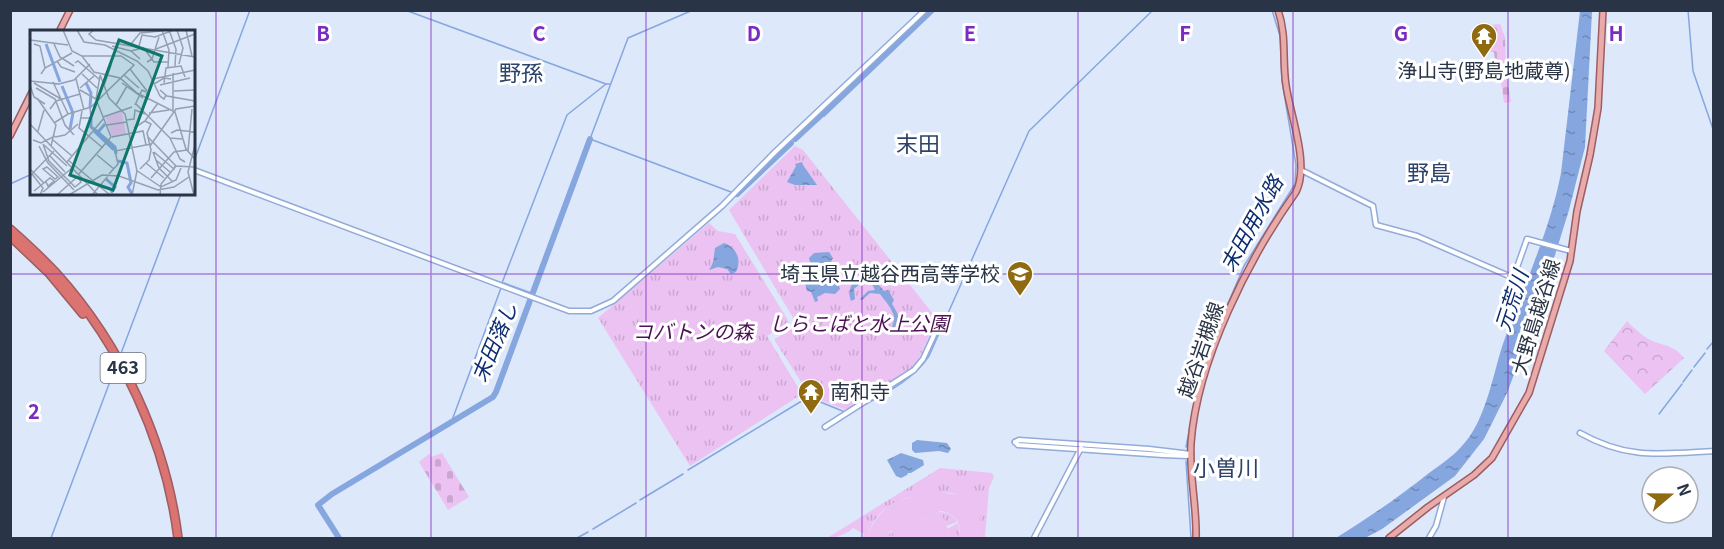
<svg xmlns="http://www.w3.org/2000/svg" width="1724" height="549" font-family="Georgia,'Noto Sans JP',serif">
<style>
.forest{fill:url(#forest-crowns)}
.cemetery{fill:url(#cemetery-stones)}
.park{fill:url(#park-tufts)}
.pitch{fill:#ebc2f1}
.water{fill:url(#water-ripples)}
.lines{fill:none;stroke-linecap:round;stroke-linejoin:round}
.stream{stroke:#86a6df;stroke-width:1.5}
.river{stroke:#86a6df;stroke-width:6}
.minor-casing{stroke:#92abd8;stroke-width:7}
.major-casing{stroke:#9d5d62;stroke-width:8}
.highway-casing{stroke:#9d5d62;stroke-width:10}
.minor{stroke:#fff;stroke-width:4}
.major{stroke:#e9abaa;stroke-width:5}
.highway{stroke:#db7371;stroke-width:7}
.grid{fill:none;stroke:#7b2cbf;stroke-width:1.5;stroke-opacity:0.55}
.labels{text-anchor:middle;stroke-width:6;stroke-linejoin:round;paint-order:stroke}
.shield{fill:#fff;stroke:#69717e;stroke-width:1.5}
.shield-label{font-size:18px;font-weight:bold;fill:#293446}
.poi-label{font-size:20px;fill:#293446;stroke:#fff}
.street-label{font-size:20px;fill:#293446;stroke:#fff}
.park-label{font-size:20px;font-style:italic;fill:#4b1153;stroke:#fff}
.water-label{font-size:21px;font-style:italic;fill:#0c2d70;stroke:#fff}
.quarter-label{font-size:22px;fill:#2e436a;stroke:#fff}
.inset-river{fill:none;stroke:#86a6df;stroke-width:3}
.inset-road{fill:none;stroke:#95a0b3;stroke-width:1.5}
.view{fill:#0f766e;fill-opacity:0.15;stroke:#0f766e;stroke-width:3}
.inset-edge{fill:none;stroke:#293446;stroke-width:3}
.grid-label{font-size:20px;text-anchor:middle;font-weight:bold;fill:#7b2cbf;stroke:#fff;stroke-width:6;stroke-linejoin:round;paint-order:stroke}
</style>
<defs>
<pattern id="forest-crowns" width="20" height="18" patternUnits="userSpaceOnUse" patternTransform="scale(1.5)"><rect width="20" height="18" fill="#ebc2f1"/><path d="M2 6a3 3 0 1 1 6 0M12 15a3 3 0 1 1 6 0" fill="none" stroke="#caa7d0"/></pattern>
<pattern id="cemetery-stones" width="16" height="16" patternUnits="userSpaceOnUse" patternTransform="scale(1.5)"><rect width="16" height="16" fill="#ebc2f1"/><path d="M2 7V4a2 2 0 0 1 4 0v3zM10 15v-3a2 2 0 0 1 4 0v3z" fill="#caa7d0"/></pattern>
<pattern id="park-tufts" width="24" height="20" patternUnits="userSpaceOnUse" patternTransform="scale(1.5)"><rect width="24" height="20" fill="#ebc2f1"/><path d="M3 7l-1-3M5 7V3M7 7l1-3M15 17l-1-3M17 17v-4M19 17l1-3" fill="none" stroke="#caa7d0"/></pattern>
<pattern id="water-ripples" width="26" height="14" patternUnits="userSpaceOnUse" patternTransform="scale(1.5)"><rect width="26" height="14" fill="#86a6df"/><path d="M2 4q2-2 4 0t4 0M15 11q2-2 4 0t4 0" fill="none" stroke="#6e88b7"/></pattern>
</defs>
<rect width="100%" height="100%" fill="#dde8fb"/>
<path class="forest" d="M 1627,321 C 1634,328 1641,335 1650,340 C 1664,346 1674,345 1684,358 L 1645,394 L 1604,351 Z"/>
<g class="cemetery">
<path d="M 1500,24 L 1505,37 L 1506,69 L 1511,102 L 1504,103 L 1498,62 L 1495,61 L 1494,52 L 1479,50 L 1478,26 Z"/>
<path d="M 442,453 L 469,497 L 448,510 L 419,462 L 429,454 L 431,457 Z"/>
</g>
<g class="park">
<path d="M 795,146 L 803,150 L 937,319 L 916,365 L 846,410 L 810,396 L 775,341 L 775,339 L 793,328 L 795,321 L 729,210 Z"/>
<path d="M 709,223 L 718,231 L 735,234 L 789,322 L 767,336 L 802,394 L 690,466 L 598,318 Z"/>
<path d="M 940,468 L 992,473 L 994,477 L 989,488 L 985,538 L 978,538 L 977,530 L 979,521 C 972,511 965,497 955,494 C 946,491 936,493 927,494 C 898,498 875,507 867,538 L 863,538 L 864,534 L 853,528 C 847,534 836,538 827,538 Z"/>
<path d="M 937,512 C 953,511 963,523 958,538 L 951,538 L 947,529 L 958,523 L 957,522 L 946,526 L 941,512 L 892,530 L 895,538 L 886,538 L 894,528 Z"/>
</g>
<path class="pitch" d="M 928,492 C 944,492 980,494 980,515 C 980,524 976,530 978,538 L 958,538 C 963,524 956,514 941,511 L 892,530 L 941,512 L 951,538 L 895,538 L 891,530 L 886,538 L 867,538 C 872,520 885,507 901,498 L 902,500 L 911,497 L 912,494 Z"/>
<g class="water">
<path d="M 1580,11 L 1592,11 L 1585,147 L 1569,210 L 1536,316 L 1507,393 L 1484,439 L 1455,476 L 1382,529 L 1365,538 L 1336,538 C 1368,518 1399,497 1429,473 C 1440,465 1452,457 1461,447 C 1487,421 1493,371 1505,338 C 1525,283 1550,230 1561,173 Z"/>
<path d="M 802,162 L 803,165 L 817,185 L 795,185 L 787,182 L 796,166 L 795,164 Z"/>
<path d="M 724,243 C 737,248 742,260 736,272 L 731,274 L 727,269 L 718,267 L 709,270 L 713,263 L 715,248 Z"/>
<path d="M 829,252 L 833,258 L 828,267 L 829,274 L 838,282 L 840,289 L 835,294 L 825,293 L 817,297 L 818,301 L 815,302 L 811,292 L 807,291 L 803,275 L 811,272 L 814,279 L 819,276 C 817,268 810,266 809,258 L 814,253 Z"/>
<path d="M 866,277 L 875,280 L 884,291 L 888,290 L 894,300 L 892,304 C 898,313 904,324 894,332 L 891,329 C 900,316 888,305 880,294 L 870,293 L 862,300 L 860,299 L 868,291 L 875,290 L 872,284 L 867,282 L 861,283 L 854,289 L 855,299 L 851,301 C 847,288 852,279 866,277 Z"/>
<path d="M 917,440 L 947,443 L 951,449 L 948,453 L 939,451 L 915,453 L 912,450 L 912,443 Z"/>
<path d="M 901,453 L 923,460 L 924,465 L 911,473 L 908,473 L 907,475 L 901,478 L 896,476 L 887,460 Z"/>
</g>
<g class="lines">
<g class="stream">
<path d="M 405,10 L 606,84 L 610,84"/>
<path d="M 693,10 L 628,38 L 590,139 L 731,192"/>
<path d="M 1688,10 L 1693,71 L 1714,132"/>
<path d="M 194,161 L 250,10"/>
<path d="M 10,184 L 32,174"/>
<path d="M 502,283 L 567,115 L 606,84"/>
<path d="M 504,283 L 534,294"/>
<path d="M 1707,349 L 1714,341"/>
<path d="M 120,356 L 181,194"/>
<path d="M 1694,367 L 1705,353"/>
<path d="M 1683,382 L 1692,370"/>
<path d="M 808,397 L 845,412"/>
<path d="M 850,413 C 877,397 911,383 929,356 L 1029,131 L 1153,10"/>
<path d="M 1659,414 L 1682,384"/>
<path d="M 451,423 L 501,288"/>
<path d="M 1186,447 L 1197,391 L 1211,343 L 1244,266 L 1295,184 L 1296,165 L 1282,81 L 1280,36 L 1272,10"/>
<path d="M 1186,461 L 1191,538"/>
<path d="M 688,470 L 805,399"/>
<path d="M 640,500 L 683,474"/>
<path d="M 593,529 L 636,503"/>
<path d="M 51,538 L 117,363"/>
<path d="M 577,538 L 588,532"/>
</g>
<g class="river">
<path d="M 864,75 L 932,10"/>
<path d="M 823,114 L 862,77"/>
<path d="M 795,139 L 820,116"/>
<path d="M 737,194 L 791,143"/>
<path d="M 339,538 L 318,505 L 332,494 L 493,397 L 496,392 L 590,139"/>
</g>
<g class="minor-casing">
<g id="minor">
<path d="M 194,170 L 569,311 L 591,311 L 613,301 L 722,206 L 775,152 L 925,10"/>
<path d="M 1301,170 L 1373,206 L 1376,225 L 1417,236 L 1509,276 L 1515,273 L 1527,239 L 1571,251"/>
<path d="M 825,427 L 914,370 L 923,359 L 941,320"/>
<path d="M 1580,433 C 1628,460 1661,454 1714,451"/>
<path d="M 1015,442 L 1018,445 L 1163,455 L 1187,456 L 1191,454"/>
<path d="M 1015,442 L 1019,440 L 1149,449 L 1191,454"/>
<path d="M 1034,538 L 1081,448"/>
<path d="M 1429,538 L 1436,526 L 1444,497"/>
</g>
</g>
<g class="major-casing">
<g id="major">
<path d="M 59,32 L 70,10"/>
<path d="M 10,136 L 32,92"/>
<path d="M 1196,538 C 1197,506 1189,475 1191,443 C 1197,360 1249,258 1296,192 C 1310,164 1290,115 1286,85 C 1282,59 1287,36 1278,10"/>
<path d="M 1389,538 L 1428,507 L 1474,475 L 1492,458 L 1529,393 L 1570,261 L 1577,211 L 1590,155 L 1598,108 L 1603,10"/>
</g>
</g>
<g class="highway-casing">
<g id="highway">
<path d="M 10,229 C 26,243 42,258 56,273 C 122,346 166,442 178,538"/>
<path d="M 10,236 L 49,273 L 83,314"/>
</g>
</g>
<use href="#minor" class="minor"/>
<use href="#major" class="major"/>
<use href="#highway" class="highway"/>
</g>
<path class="grid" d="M 216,10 L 216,538M 431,10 L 431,538M 646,10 L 646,538M 862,10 L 862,538M 1078,10 L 1078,538M 1293,10 L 1293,538M 1508,10 L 1508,538M 10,274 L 1714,274"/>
<defs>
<g id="temple-pin" transform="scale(1.35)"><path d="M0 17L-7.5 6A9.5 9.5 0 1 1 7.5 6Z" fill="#906a10" stroke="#fff"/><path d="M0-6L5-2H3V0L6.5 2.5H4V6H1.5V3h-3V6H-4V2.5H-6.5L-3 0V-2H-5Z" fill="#fff"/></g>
<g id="school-pin" transform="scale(1.35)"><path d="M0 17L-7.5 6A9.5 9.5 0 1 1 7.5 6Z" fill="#906a10" stroke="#fff"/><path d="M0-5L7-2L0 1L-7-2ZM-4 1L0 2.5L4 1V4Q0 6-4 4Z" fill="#fff"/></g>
</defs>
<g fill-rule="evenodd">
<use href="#temple-pin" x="1484" y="36"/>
<use href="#school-pin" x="1020" y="274"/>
<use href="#temple-pin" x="811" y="392"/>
</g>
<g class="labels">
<rect class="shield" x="100.5" y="353" width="45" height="30" rx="4.5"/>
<g class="shield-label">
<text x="123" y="374">463</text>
</g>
<g class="poi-label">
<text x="1484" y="78">浄山寺(野島地蔵尊)</text>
<text x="1000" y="281" text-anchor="end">埼玉県立越谷西高等学校</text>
<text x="830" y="399" text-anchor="start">南和寺</text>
</g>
<g class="street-label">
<text transform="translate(1536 317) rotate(-73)" y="7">大野島越谷線</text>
<text transform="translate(1201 350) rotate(-71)" y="7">越谷岩槻線</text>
</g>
<g class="park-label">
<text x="859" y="331">しらこばと水上公園</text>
<text x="693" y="339">コバトンの森</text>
</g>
<g class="water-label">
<text transform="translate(1252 224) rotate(-61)" y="7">末田用水路</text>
<text transform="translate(1512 301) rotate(-72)" y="7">元荒川</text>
<text transform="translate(495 342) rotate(-67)" y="7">末田落し</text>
</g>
<g class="quarter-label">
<text x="521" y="81">野孫</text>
<text x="918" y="152">末田</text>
<text x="1429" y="181">野島</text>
<text x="1226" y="476">小曽川</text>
</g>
</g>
<g transform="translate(30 30)">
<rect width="165" height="165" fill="#dde8fb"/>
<path d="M 92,81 L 96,104 L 82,107 L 75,86 Z" fill="#ebc2f1"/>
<path class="inset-river" d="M 16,14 L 30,52M 56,53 L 61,63 L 60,77M 32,56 L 43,83 L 40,99M 61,88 L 61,97 L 68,102 L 75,94M 64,101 L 84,120M 68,102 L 85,117 L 86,124M 88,131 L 97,133 L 101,153 L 98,157 L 102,164M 76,149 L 85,157 L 81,163"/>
<path class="inset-road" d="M 33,0 L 42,21 L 52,26 L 64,42 L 90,48 L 107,63 L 145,82 L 156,119 L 165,129M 47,0 L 54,12 L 75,15 L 107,31 L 118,41 L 130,66 L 134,69 L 136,65M 64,0 L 59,4 L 66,10 L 165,27M 132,0 L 139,20 L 138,37M 139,0 L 146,19 L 145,36M 147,0 L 153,18 L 149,34M 156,0 L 162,26M 0,10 L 38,15M 4,14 L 10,16 L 15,38M 24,14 L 30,27 L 44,36M 101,14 L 110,3 L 131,1M 82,16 L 101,21M 109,16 L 112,5 L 125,7 L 144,0M 113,17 L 124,32 L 138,32M 109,19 L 101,21 L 110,29M 126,19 L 165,4M 27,31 L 31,37 L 45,42M 117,32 L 122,29 L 129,7M 45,33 L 48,31 L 70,50M 100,39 L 117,61M 143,43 L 143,80M 11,44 L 15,38 L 42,23M 52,44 L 67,58M 70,45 L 79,68 L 95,84 L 107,141 L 102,165M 94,45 L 109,58M 46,49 L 54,80M 123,49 L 165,40M 0,51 L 29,54 L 44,50 L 60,34M 23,52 L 38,84M 4,53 L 31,69M 92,53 L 113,68M 134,53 L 136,38 L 151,36 L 155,47M 124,54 L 134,48 L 141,49M 0,55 L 4,67 L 15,74M 130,55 L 160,48M 74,56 L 81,35M 6,58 L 25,69 L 35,95 L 44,105M 50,58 L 64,46M 50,60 L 66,69M 130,60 L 137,66 L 165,71M 144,61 L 165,60M 7,68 L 26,95 L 21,116M 105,73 L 140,108 L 152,109M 86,75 L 97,56M 105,75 L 112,60 L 116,62M 20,79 L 26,71 L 50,64M 112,80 L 119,65 L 116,63M 52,81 L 49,98 L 73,118M 119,83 L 139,80M 73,87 L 102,77M 50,88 L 61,88 L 60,77M 96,90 L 104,89 L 105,80 L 115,84M 24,93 L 38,84 L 61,77 L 104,35 L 91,26 L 52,26M 0,94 L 68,165M 77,95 L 97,92M 104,98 L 115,91 L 128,73M 8,101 L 14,80M 141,103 L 147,100 L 165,102M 25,107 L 35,105 L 48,94M 82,107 L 113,101 L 116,115M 118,107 L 146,136 L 165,137M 140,108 L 150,129 L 155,132M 3,110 L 11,113 L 25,106M 23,110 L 42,126M 13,114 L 19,131 L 45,157 L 51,152 L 48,147M 14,115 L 37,136M 9,116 L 18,133 L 44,160M 120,116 L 146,79 L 165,76M 158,121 L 162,79M 123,122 L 129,138 L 143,152M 124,122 L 144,139 L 145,136M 67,125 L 84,139M 20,126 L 35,142M 38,130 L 80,165M 126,130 L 141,143M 37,132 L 74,88M 116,133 L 134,148M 17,137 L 28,147 L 25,149 L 13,139 ZM 0,139 L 14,153M 110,139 L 119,130 L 121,120 L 117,103 L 121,94 L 115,91M 106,140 L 131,157 L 146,150 L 151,138M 2,144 L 13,158 L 10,165M 79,144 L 88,134 L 85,121 L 121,114M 48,145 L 81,107 L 66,69 L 70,46M 0,146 L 24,121M 121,148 L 144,122 L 157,120M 4,161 L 20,148 L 24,151 L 18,156 L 16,152M 13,162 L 42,138M 27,165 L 47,147M 39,165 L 72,145 L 89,146 L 128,160 L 144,157 L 159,147M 62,165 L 78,146M 130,165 L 131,154 L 146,136M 164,165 L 158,142 L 165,115"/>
<path class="view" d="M 89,10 L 132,26 L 83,160 L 40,145 Z"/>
<rect width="165" height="165" class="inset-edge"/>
</g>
<g class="grid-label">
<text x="323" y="41">B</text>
<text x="539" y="41">C</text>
<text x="754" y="41">D</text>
<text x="970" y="41">E</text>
<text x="1185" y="41">F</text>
<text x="1401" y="41">G</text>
<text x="1616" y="41">H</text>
<text x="34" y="419">2</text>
</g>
<rect width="1724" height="549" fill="none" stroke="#293446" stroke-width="24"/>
<g transform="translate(1670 495) rotate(70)"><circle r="28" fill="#ffffff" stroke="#a9aeb5" stroke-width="1.5"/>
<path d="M0-4.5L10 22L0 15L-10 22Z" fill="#906a10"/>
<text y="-9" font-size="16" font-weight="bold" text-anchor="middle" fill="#293446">N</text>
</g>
</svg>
